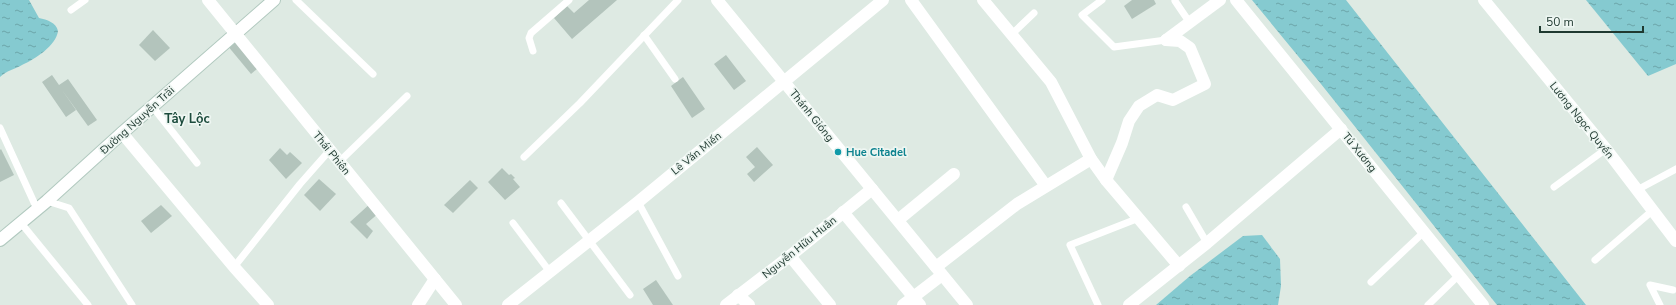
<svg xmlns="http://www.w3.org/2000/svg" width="1676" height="305" font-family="'Nunito Sans',sans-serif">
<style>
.water{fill:url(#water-ripples)}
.building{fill:#b3c4bc}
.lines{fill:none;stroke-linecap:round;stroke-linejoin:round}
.secondary-casing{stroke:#b1c9bf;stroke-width:14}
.service{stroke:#fff;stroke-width:7}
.minor{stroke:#fff;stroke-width:12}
.tertiary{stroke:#fff;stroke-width:12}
.secondary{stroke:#fff;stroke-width:12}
.culture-dot{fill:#0f9aa8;stroke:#eef6f2;stroke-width:1.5}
.labels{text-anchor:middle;stroke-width:3.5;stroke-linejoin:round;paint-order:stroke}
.street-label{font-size:11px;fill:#1f3930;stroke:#eef6f2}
.culture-label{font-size:11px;font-weight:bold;fill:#0d838f;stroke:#eef6f2;text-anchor:start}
.quarter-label{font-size:13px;font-weight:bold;fill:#1c4b3c;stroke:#eef6f2}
</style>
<defs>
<pattern id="water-ripples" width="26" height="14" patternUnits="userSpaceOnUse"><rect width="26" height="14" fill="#85cad0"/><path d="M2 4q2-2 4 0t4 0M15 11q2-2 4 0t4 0" fill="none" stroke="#6ca5a9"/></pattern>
</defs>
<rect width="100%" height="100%" fill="#deeae3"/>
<g class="water">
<path d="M 0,0 L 29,0 L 39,18 C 47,20 56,22 58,31 C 56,46 35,59 22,65 C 15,69 6,71 0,77 Z"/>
<path d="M 1252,0 L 1346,0 L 1586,305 L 1497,305 L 1321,84 Z"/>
<path d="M 1586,0 L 1676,0 L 1676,64 L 1648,76 Z"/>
<path d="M 1262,235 L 1280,259 L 1281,286 L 1278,305 L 1156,305 L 1190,276 L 1243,236 Z"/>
</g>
<g class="building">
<path d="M 589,0 L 617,0 L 572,39 L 554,18 L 567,6 L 574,13 Z"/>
<path d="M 1132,0 L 1154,0 L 1156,4 L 1132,19 L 1124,6 Z"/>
<path d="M 153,30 L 170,48 L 155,61 L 139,45 Z"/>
<path d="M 239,35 L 264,63 L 251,74 L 227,45 Z"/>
<path d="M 726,55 L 746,81 L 734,90 L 714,64 Z"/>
<path d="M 52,75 L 59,85 L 68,79 L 97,120 L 88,126 L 62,90 L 76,110 L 66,117 L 42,82 Z"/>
<path d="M 683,77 L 705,109 L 692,118 L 671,86 Z"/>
<path d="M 757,147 L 773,165 L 754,182 L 747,174 L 755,167 L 746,157 Z"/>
<path d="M 280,148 L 287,155 L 290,152 L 302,163 L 286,179 L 269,160 Z"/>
<path d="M 1,149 L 14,175 L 0,182 L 0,150 Z"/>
<path d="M 502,168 L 509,175 L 511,174 L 515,178 L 513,179 L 520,187 L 505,200 L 488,182 Z"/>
<path d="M 319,179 L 336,194 L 320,211 L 304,195 Z"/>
<path d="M 470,180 L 478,188 L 453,213 L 444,205 Z"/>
<path d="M 372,202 L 380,212 L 366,224 L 373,231 L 367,239 L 350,222 Z"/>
<path d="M 161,205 L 172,216 L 151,233 L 141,221 Z"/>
<path d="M 656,280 L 673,305 L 653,305 L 643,289 Z"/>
</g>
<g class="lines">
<g class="secondary-casing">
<path id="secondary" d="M 0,240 L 47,201 L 122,133 L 274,0"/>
</g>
<g class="service">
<path d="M 296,0 L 373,74"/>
<path d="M 1102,0 L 1082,15 L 1114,47 L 1166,40"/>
<path d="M 1175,1 L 1190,23"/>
<path d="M 71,10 L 85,0"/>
<path d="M 644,35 L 675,79"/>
<path d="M 1011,35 L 1034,13"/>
<path d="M 533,51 L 529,38 L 531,33 L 569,0"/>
<path d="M 152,106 L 197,163"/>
<path d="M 0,128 L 37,209"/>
<path d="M 524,157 L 580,103 L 678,0"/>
<path d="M 339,162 L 407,96"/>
<path d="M 1554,187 L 1606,149"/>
<path d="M 1637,190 L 1676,169"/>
<path d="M 47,201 L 69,208 L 132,305"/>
<path d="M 638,202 L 678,276"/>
<path d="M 561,203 L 630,295"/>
<path d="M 1186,207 L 1207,243"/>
<path d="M 21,223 L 88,305"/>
<path d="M 513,223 L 550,272"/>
<path d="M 1595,260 L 1652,211"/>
<path d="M 234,267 L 300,184 L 330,150"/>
<path d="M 1371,282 L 1425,231"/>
<path d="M 1098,305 L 1070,245 L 1139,218"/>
<path d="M 1428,305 L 1459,275"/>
<path d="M 1660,305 L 1650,285 L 1673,290"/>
</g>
<g class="minor">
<path d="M 208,0 L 456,305"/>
<path d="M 717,0 L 967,305"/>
<path d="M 911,0 L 1046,186"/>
<path d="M 983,0 L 1051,82 L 1091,159 L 1106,180 L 1179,266"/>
<path d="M 1236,0 L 1483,305"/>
<path d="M 1166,40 L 1220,0"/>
<path d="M 122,133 L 234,267 L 268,305"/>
<path d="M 1106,180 L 1122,143 L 1129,121 L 1139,106 L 1157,95 L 1173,100 L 1205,84 L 1190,48 L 1180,41 L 1166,40"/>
<path d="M 843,212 L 920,305"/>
<path d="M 898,220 L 954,174"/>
<path d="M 790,256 L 830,305"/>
<path d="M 936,267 L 1017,204 L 1091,159"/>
<path d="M 738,295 L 749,305"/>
<path d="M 418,305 L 435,279"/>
<path d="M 508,305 L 638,202 L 883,0"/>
<path d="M 726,305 L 790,256 L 872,189"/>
<path d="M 903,305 L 942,275"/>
<path d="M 1129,305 L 1207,243 L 1341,129"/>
</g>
<path class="tertiary" d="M 1484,0 L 1606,149 L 1676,241"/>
<use href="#secondary" class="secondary"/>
</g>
<circle class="culture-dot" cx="838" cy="152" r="4"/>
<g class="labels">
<g class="street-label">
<text transform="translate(812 115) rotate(51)" y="4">Thánh Gióng</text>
<text transform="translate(137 120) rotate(-42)" y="4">Đường Nguyễn Trãi</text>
<text transform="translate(1582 120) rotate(51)" y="4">Lương Ngọc Quyến</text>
<text transform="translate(1360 152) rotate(51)" y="4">Tú Xương</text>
<text transform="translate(332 153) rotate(51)" y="4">Thái Phiên</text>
<text transform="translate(696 153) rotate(-39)" y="4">Lê Văn Miến</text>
<text transform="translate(799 247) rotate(-39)" y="4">Nguyễn Hữu Huân</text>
</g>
<g class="culture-label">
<text x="846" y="156">Hue Citadel</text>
</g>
<g class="quarter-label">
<text x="187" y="123">Tây Lộc</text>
</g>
</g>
<path d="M1540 26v6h103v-6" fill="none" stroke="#1f3930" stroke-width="2"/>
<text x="1546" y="26" font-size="12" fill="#1f3930" stroke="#eef6f2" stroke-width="3" paint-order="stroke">50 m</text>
</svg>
